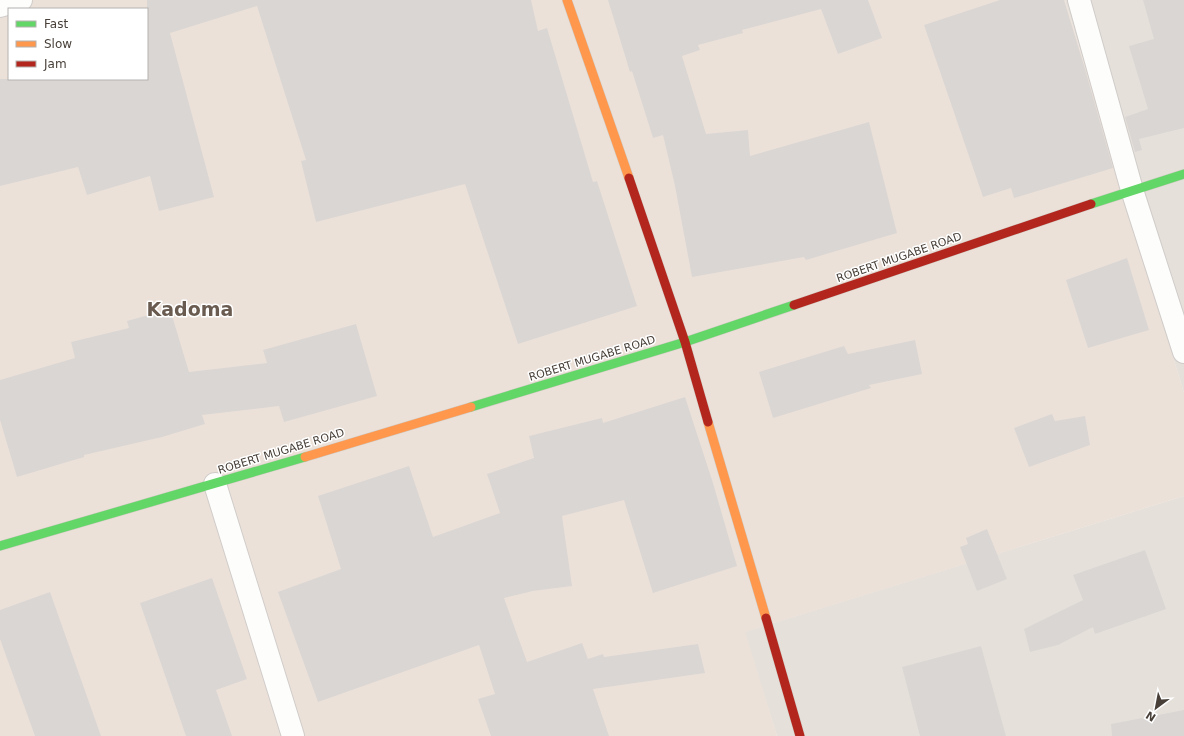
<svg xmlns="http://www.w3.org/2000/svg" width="1184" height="736" font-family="'DejaVu Sans',sans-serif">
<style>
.residential{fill:#e5e0da}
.commercial{fill:#ece1d9;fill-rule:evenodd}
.building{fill:#dad6d3}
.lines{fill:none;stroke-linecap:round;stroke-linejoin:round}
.street-casing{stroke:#d0ccc9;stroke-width:24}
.fast-casing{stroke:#d0cbc3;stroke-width:10}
.slow-casing{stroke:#d0cbc3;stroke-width:10}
.jam-casing{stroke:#d0cbc3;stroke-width:10}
.street{stroke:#fdfdfc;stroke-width:22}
.fast{stroke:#63d668;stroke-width:9}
.slow{stroke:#ff974d;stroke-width:9}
.jam{stroke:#b3261e;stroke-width:9}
.labels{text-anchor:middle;stroke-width:3;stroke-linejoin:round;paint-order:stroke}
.street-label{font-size:11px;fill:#473f38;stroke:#fff}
.town-label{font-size:19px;font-weight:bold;fill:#695b50;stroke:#fff}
</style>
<rect width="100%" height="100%" fill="#f2efec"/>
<g class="residential">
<path d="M 1065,0 L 1184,0 L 1184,393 Z"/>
<path d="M 1184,496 L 1184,736 L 777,736 L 744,632 Z"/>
</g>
<path class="commercial" d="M 0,0 L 1065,0 L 1184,393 L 1184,496 L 745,632 L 777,736 L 0,736 ZM 9,9 L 147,9 L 147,79 L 9,79 Z"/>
<g class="building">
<path d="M 147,0 L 531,0 L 538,31 L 547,28 L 593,182 L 597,181 L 637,306 L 518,344 L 465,184 L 316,222 L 301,161 L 306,160 L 257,6 L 170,33 L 214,197 L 159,211 L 150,176 L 87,195 L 78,167 L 0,186 L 0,79 L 147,79 Z"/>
<path d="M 608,0 L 868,0 L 882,38 L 838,54 L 821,9 L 742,30 L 743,33 L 698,45 L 700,50 L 682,56 L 706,134 L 748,130 L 750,156 L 869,122 L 897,233 L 806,260 L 804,257 L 692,277 L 675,186 L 663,135 L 653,138 L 632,71 L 630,72 Z"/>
<path d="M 1000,0 L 1064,0 L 1085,69 L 1113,168 L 1014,198 L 1011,188 L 983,197 L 924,25 Z"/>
<path d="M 1143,0 L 1184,0 L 1184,128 L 1139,139 L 1142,150 L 1135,152 L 1125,117 L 1148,109 L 1129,46 L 1154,39 Z"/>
<path d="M 1127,258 L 1149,330 L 1088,348 L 1066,280 Z"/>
<path d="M 170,309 L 189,372 L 267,363 L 263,350 L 356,324 L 377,396 L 284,422 L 279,406 L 202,415 L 205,424 L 162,437 L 84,455 L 84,457 L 17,477 L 0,420 L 0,380 L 75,358 L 71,342 L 129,328 L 127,321 Z"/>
<path d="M 915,340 L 922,374 L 869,385 L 871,388 L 773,418 L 759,372 L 844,346 L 848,354 Z"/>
<path d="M 685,397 L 713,483 L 737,566 L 653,593 L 624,500 L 562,516 L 572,586 L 533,591 L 504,598 L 527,662 L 582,643 L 588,659 L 603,654 L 604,657 L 698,644 L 705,673 L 593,689 L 609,736 L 491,736 L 478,699 L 495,694 L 479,645 L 318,702 L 278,592 L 341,569 L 318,496 L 409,466 L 433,537 L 500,513 L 487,474 L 534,458 L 529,436 L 602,418 L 603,423 Z"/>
<path d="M 1052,414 L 1055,421 L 1085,416 L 1090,445 L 1029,467 L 1014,428 Z"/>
<path d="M 987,529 L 1007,579 L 977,591 L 960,547 L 968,544 L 966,538 Z"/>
<path d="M 1145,550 L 1166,609 L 1095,634 L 1093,627 L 1058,645 L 1030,652 L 1024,629 L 1083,600 L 1073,575 Z"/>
<path d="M 212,578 L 247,679 L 216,690 L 232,736 L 186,736 L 140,603 Z"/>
<path d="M 50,592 L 101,736 L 35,736 L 0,639 L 0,610 Z"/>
<path d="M 981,646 L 1006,736 L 920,736 L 902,667 Z"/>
<path d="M 1184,710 L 1184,736 L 1112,736 L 1111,724 Z"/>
</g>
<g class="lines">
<g class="street-casing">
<g id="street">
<path d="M 1079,0 L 1132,190 L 1184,352"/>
<path d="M 0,6 L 21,0"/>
<path d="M 215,484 L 293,736"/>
</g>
</g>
<g class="fast-casing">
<g id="fast">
<path d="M 1091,204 L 1184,174"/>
<path d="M 471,407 L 685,342 L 794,305"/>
<path d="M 0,546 L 305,457"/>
</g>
</g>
<g class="slow-casing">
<g id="slow">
<path d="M 567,0 L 629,178"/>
<path d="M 708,422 L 766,618"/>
<path d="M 305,457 L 471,407"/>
</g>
</g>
<g class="jam-casing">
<g id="jam">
<path d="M 629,178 L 685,342 L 708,422"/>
<path d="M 794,305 L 1091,204"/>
<path d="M 766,618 L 800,736"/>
</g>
</g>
<use href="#street" class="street"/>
<use href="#fast" class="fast"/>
<use href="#slow" class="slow"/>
<use href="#jam" class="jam"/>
</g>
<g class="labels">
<g class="street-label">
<text transform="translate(899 257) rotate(-19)" y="4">ROBERT MUGABE ROAD</text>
<text transform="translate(592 358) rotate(-17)" y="4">ROBERT MUGABE ROAD</text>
<text transform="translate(281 451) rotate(-17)" y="4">ROBERT MUGABE ROAD</text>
</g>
<g class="town-label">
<text x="190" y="316">Kadoma</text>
</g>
</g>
<rect x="8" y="8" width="140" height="72" fill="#ffffff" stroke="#b5b2af"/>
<rect x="16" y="21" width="20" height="6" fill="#63d668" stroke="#b5b2af"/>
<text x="44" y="28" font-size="12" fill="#473f38">Fast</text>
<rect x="16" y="41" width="20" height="6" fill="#ff974d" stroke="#b5b2af"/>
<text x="44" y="48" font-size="12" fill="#473f38">Slow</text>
<rect x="16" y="61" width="20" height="6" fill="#b3261e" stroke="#b5b2af"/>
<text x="44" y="68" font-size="12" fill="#473f38">Jam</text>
<g transform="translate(1156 708) rotate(212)" stroke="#ffffff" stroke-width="3" paint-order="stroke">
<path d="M0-3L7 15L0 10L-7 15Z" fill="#473f38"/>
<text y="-6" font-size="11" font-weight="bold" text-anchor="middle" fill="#473f38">N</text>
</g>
</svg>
